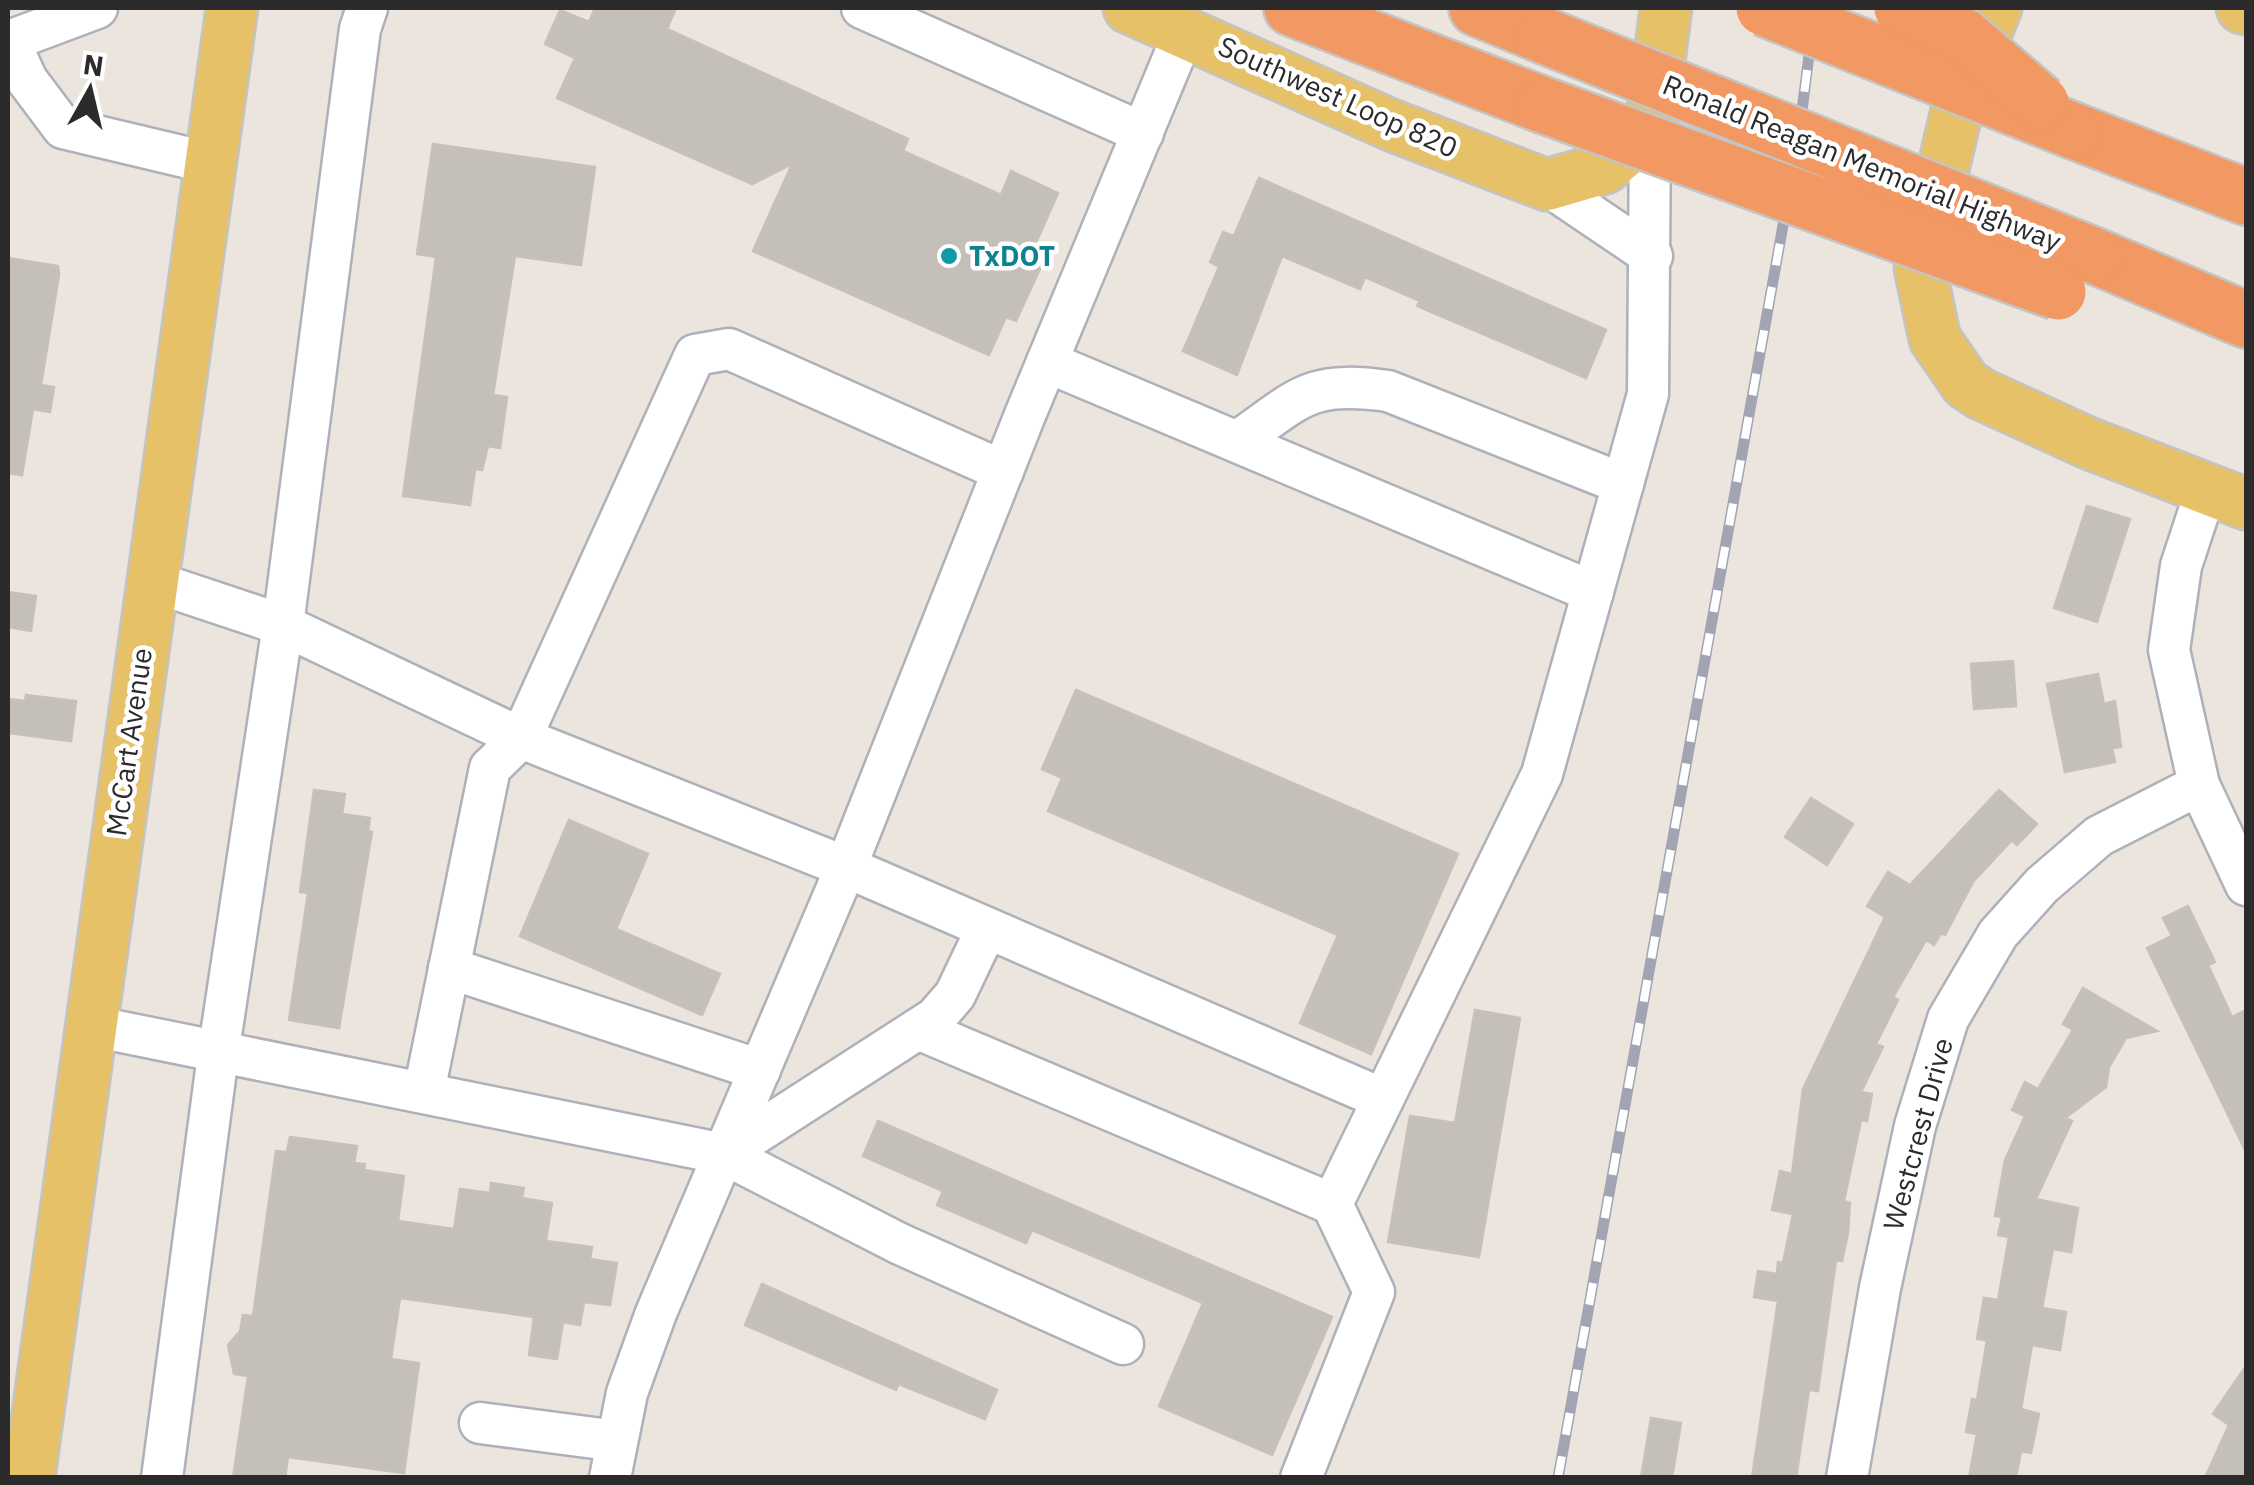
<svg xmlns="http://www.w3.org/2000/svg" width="2254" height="1485" font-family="'IBM Plex Sans',sans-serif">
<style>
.building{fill:#c4c0b9;stroke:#c7c0b8;stroke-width:2.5}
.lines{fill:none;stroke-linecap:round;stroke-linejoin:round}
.minor-casing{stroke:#aeb1ba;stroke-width:45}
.major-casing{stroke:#c4c4c4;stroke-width:55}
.highway-casing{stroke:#c4c4c4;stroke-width:60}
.minor{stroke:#fff;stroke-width:40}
.major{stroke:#e6c168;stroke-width:50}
.highway{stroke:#f29862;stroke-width:55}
.rail-casing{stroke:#a1a5b3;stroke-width:11}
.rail{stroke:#fff;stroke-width:8;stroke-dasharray:22;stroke-linecap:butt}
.highway-bridge-casing{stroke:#c4c4c4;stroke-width:60;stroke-linecap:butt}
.highway-bridge{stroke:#f29862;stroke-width:55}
.culture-dot{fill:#0f9aa8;stroke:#fff;stroke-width:4}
.labels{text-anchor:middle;stroke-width:9;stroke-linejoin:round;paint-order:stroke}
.street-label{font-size:28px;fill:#2b2b2b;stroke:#fff}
.culture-label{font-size:28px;font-weight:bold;fill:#0d838f;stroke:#fff;text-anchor:start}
</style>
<rect width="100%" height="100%" fill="#ebe5de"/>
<g class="building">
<path d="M 595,8 L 676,8 L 667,29 L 908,139 L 903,151 L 1001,195 L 1011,171 L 1058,193 L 1031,254 L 1044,260 L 1016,321 L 1006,317 L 989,355 L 753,251 L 792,164 L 752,184 L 557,98 L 575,58 L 545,44 L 560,10 L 589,22 Z"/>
<path d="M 433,144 L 595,167 L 581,265 L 515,256 L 493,395 L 507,397 L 500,448 L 488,446 L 482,470 L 475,469 L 470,505 L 403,496 L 436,257 L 417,254 Z"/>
<path d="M 1259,178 L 1606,330 L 1586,378 L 1417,306 L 1420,301 L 1365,277 L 1360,289 L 1282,256 L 1237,375 L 1183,351 L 1219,267 L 1210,262 L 1223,232 L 1234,236 Z"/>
<path d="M 8,258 L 58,266 L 59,275 L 41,385 L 54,387 L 50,412 L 33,409 L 22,475 L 8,473 Z"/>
<path d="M 2087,506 L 2130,519 L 2097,622 L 2054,608 Z"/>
<path d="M 8,592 L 36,596 L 31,631 L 8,627 Z"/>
<path d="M 2013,661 L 2016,706 L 1974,709 L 1971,664 Z"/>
<path d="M 2098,674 L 2104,704 L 2115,701 L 2121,747 L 2112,748 L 2115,762 L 2065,772 L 2047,684 Z"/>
<path d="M 1076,690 L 1458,854 L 1371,1054 L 1300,1023 L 1338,935 L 1048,811 L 1062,778 L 1042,769 Z"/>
<path d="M 26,695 L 76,701 L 71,741 L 8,733 L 8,699 L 25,701 Z"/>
<path d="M 314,790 L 345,794 L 342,814 L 370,818 L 368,831 L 372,832 L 339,1028 L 289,1020 L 308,893 L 300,892 Z"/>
<path d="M 1999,790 L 2037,824 L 2017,845 L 2012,840 L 1973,882 L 1945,935 L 1941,933 L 1934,945 L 1926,940 L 1893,997 L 1898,1000 L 1876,1044 L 1883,1047 L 1861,1092 L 1872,1094 L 1867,1121 L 1861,1120 L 1844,1201 L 1850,1203 L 1848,1233 L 1842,1261 L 1836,1260 L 1818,1391 L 1809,1390 L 1796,1478 L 1752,1478 L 1778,1301 L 1754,1297 L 1758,1271 L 1777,1274 L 1778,1262 L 1783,1263 L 1793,1214 L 1772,1210 L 1780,1171 L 1792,1174 L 1803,1089 L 1885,917 L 1867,906 L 1888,872 L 1910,885 Z"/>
<path d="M 1811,798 L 1853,824 L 1827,865 L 1785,837 Z"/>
<path d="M 569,820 L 648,854 L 616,929 L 720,974 L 702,1015 L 520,936 Z"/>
<path d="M 2188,906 L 2215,962 L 2208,965 L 2232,1017 L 2246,1010 L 2246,1152 L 2147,948 L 2172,936 L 2163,918 Z"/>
<path d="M 2083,988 L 2157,1031 L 2126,1038 L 2109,1067 L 2106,1087 L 2065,1118 L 2072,1121 L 2036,1199 L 2078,1208 L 2071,1252 L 2053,1249 L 2042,1308 L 2066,1312 L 2060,1350 L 2032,1345 L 2021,1409 L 2039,1414 L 2031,1453 L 2021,1451 L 2016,1478 L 1969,1478 L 1977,1434 L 1966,1432 L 1972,1399 L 1977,1400 L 1987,1340 L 1977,1339 L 1984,1298 L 1998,1300 L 2009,1237 L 1998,1235 L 2002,1217 L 1995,1216 L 2005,1160 L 2025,1116 L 2012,1110 L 2025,1082 L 2038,1089 L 2073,1030 L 2063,1024 Z"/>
<path d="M 1475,1010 L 1520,1018 L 1479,1257 L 1388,1242 L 1410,1116 L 1455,1123 Z"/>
<path d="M 878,1121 L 1332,1317 L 1272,1455 L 1159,1406 L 1203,1303 L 1032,1230 L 1026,1243 L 937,1205 L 943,1191 L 863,1156 Z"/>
<path d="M 290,1137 L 357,1146 L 354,1163 L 365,1164 L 364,1170 L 404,1176 L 398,1221 L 454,1229 L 460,1189 L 490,1193 L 491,1183 L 524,1188 L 522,1198 L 552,1203 L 546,1241 L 592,1247 L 590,1259 L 617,1263 L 610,1305 L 584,1302 L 580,1325 L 563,1322 L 557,1359 L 529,1355 L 534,1317 L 400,1298 L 391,1359 L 419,1363 L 404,1473 L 288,1457 L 285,1478 L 233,1478 L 248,1376 L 234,1374 L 228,1345 L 240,1331 L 243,1315 L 253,1316 L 276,1151 L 287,1152 Z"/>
<path d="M 762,1284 L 997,1390 L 985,1419 L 899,1384 L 896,1390 L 745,1325 Z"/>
<path d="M 2246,1366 L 2246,1478 L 2205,1478 L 2229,1425 L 2213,1414 Z"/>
<path d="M 1651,1418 L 1681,1423 L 1672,1478 L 1641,1478 Z"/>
</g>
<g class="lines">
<g class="minor-casing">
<g id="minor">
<path d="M 862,8 L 1143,133"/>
<path d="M 8,39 L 27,80 L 63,128 L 210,163"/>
<path d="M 9,41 L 97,8"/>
<path d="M 1547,185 L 1652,256"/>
<path d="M 1047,362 L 1593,592"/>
<path d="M 1238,441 C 1300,398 1308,380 1388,391 L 1623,484"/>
<path d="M 2206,490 L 2181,566 L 2169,650 L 2199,785 L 2246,885"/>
<path d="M 151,581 L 283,625 L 521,738 L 846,867 L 1383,1099"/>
<path d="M 449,968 L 760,1070"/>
<path d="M 92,1026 L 724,1154 L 900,1244 L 1123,1344"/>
<path d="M 918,1029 L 1332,1204"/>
<path d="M 424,1092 L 490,768 L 521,738 L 695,355 L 729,349 L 1003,471"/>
<path d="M 724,1154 L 935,1018 L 955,995 L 987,928"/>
<path d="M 480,1423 L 617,1441"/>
<path d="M 162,1478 L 218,1055 L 283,625 L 360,29 L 367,8"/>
<path d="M 610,1478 L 627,1393 L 656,1313 L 846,867 L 1025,415 L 1185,30"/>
<path d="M 1301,1478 L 1374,1292 L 1332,1204 L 1542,774 L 1648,394 L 1650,131"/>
<path d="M 1847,1478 L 1880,1288 L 1915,1126 L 1948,1019 L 1998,934 L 2042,885 L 2099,836 L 2199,785"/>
</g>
</g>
<g class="major-casing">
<g id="major">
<path d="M 1129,8 L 1391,125 L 1547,185 L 1605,168 L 1650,131 L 1666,8"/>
<path d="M 1996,8 L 1960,97 L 1920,268 L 1935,339 L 1966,384 L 1981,394 L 2088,443 L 2246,504"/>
<path d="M 2242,8 L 2246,9"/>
<path d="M 29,1478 L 232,8"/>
</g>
</g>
<g class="highway-casing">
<g id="highway">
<path d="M 1292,8 L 1543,105"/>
<path d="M 1477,8 L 1545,36"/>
<path d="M 2074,131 L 2246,197"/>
<path d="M 2095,256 L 2246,320"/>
</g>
</g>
<use href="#minor" class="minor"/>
<use href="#major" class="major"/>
<use href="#highway" class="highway"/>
<g class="rail-casing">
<path id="rail" d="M 1558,1478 L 1798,142 L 1815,8"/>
</g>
<use href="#rail" class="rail"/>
<g class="highway-bridge-casing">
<g id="highway-bridge">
<path d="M 1764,8 L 2074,131"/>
<path d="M 1902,8 L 1963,36 L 2041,103"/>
<path d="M 1545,36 L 2095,256"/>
<path d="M 1543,105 L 2058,292"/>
</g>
</g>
<use href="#highway-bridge" class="highway-bridge"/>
</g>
<circle class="culture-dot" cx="949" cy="256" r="10"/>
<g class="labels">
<g class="street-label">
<text transform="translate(1338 97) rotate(24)" y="10">Southwest Loop 820</text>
<text transform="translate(1862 163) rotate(22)" y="10">Ronald Reagan Memorial Highway</text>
<text transform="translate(129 742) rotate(-82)" y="10">McCart Avenue</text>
<text transform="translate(1918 1134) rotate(-75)" y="10">Westcrest Drive</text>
</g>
<g class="culture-label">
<text x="969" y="266">TxDOT</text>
</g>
</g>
<rect width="2254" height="1485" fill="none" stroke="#2b2b2b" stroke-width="20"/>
<g transform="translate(90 90) rotate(8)" stroke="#ffffff" stroke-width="8" paint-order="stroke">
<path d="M0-8L18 38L0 25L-18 38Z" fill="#2b2b2b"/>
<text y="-15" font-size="28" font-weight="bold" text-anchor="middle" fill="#2b2b2b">N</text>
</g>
</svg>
